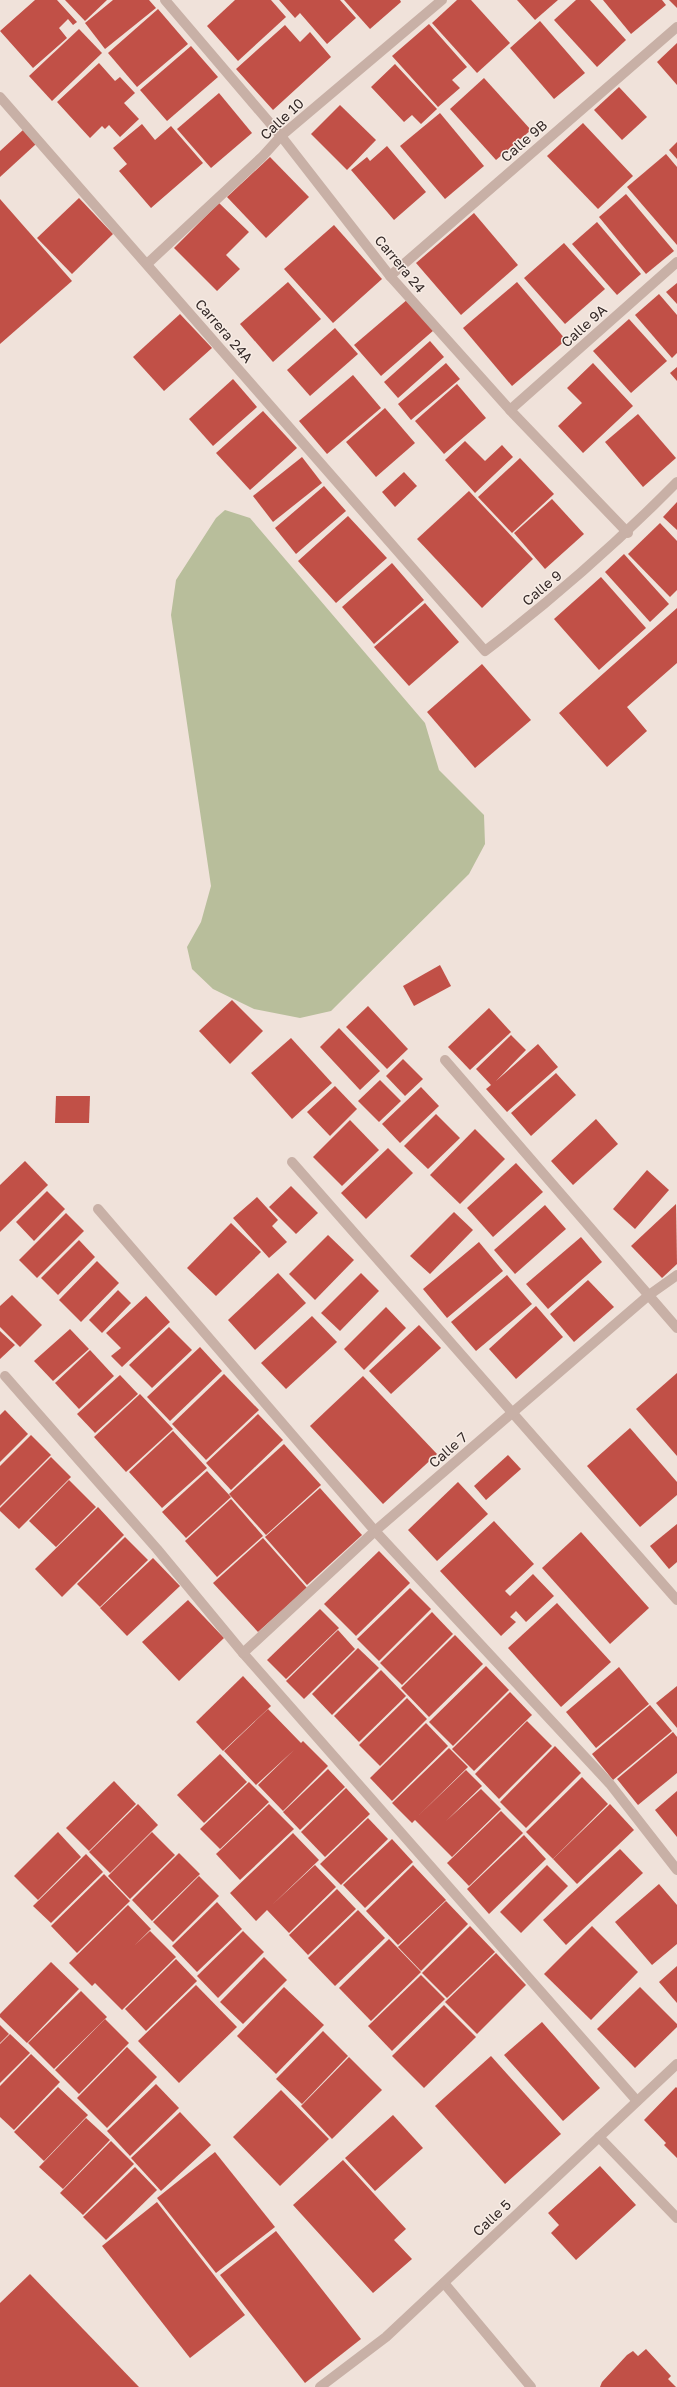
<svg xmlns="http://www.w3.org/2000/svg" width="677" height="2387" font-family="'Golos Text',sans-serif">
<style>
.green{fill:#b8be9b}
.building{fill:#c15047}
.lines{fill:none;stroke-linecap:round;stroke-linejoin:round}
.service{stroke:#c8b0a6;stroke-width:10}
.minor{stroke:#c8b0a6;stroke-width:10}
.labels{text-anchor:middle;stroke-width:3;stroke-linejoin:round;paint-order:stroke}
.street-label{font-size:14px;fill:#342927;stroke:#f8ede6}
</style>
<rect width="100%" height="100%" fill="#f0e2da"/>
<path class="green" d="M 225,510 L 250,518 L 425,723 L 439,770 L 484,815 L 485,844 L 469,874 L 331,1011 L 300,1018 L 254,1009 L 213,989 L 192,969 L 187,947 L 201,922 L 211,886 L 171,615 L 176,580 L 216,518 Z"/>
<g class="building">
<path d="M 35,0 L 57,0 L 77,22 L 73,25 L 68,19 L 59,28 L 67,38 L 33,68 L 0,31 Z"/>
<path d="M 65,0 L 107,0 L 85,21 Z"/>
<path d="M 113,0 L 149,0 L 156,8 L 105,49 L 85,23 Z"/>
<path d="M 235,0 L 271,0 L 286,17 L 238,61 L 207,26 Z"/>
<path d="M 279,0 L 340,0 L 356,18 L 327,44 L 300,13 L 295,18 Z"/>
<path d="M 344,0 L 400,0 L 401,2 L 370,29 Z"/>
<path d="M 457,0 L 471,0 L 510,43 L 477,73 L 432,23 Z"/>
<path d="M 517,0 L 558,0 L 535,20 Z"/>
<path d="M 576,0 L 590,0 L 626,40 L 597,67 L 554,20 Z"/>
<path d="M 603,0 L 662,0 L 666,5 L 631,34 Z"/>
<path d="M 669,0 L 677,0 L 677,8 Z"/>
<path d="M 158,9 L 188,44 L 137,87 L 108,53 Z"/>
<path d="M 540,21 L 585,73 L 554,99 L 510,48 Z"/>
<path d="M 429,24 L 467,67 L 452,80 L 460,88 L 438,107 L 392,56 Z"/>
<path d="M 285,25 L 300,42 L 310,32 L 331,57 L 273,110 L 236,69 Z"/>
<path d="M 79,29 L 102,53 L 52,101 L 29,76 Z"/>
<path d="M 677,43 L 677,85 L 657,62 Z"/>
<path d="M 191,46 L 218,77 L 167,121 L 140,90 Z"/>
<path d="M 99,63 L 115,81 L 120,77 L 135,93 L 124,103 L 139,119 L 120,137 L 109,125 L 105,129 L 102,126 L 90,138 L 57,102 Z"/>
<path d="M 395,64 L 437,109 L 421,124 L 412,115 L 404,122 L 371,87 Z"/>
<path d="M 484,78 L 531,130 L 496,160 L 450,109 Z"/>
<path d="M 619,87 L 647,117 L 622,140 L 594,110 Z"/>
<path d="M 219,93 L 252,133 L 211,168 L 177,129 Z"/>
<path d="M 340,105 L 376,140 L 347,170 L 311,134 Z"/>
<path d="M 440,113 L 484,166 L 445,199 L 400,146 Z"/>
<path d="M 583,123 L 633,176 L 598,209 L 547,156 Z"/>
<path d="M 142,124 L 155,140 L 171,126 L 203,163 L 151,208 L 119,171 L 127,164 L 113,148 Z"/>
<path d="M 23,130 L 36,144 L 0,177 L 0,151 Z"/>
<path d="M 677,142 L 677,159 L 669,150 Z"/>
<path d="M 387,146 L 426,192 L 394,220 L 351,170 L 367,157 L 370,161 Z"/>
<path d="M 666,154 L 677,167 L 677,245 L 627,187 Z"/>
<path d="M 270,157 L 309,197 L 266,238 L 227,197 Z"/>
<path d="M 626,194 L 674,251 L 646,274 L 599,217 Z"/>
<path d="M 79,198 L 113,234 L 72,274 L 37,238 Z"/>
<path d="M 0,199 L 72,281 L 0,344 Z"/>
<path d="M 219,203 L 249,232 L 226,255 L 240,269 L 217,291 L 174,248 Z"/>
<path d="M 474,213 L 518,265 L 461,315 L 416,263 Z"/>
<path d="M 597,222 L 641,274 L 617,295 L 572,244 Z"/>
<path d="M 334,225 L 382,279 L 333,323 L 284,269 Z"/>
<path d="M 564,243 L 605,289 L 565,324 L 524,278 Z"/>
<path d="M 288,282 L 321,319 L 273,362 L 240,324 Z"/>
<path d="M 517,282 L 566,340 L 512,386 L 463,328 Z"/>
<path d="M 677,283 L 677,304 L 666,292 Z"/>
<path d="M 659,294 L 677,315 L 677,353 L 672,358 L 635,315 Z"/>
<path d="M 408,299 L 434,330 L 381,376 L 354,345 Z"/>
<path d="M 180,314 L 212,348 L 164,391 L 133,357 Z"/>
<path d="M 629,319 L 667,361 L 631,393 L 593,351 Z"/>
<path d="M 335,328 L 358,354 L 310,396 L 287,370 Z"/>
<path d="M 430,341 L 444,357 L 398,398 L 384,382 Z"/>
<path d="M 446,363 L 460,379 L 411,420 L 398,404 Z"/>
<path d="M 593,363 L 633,406 L 583,453 L 558,426 L 582,403 L 567,388 Z"/>
<path d="M 677,367 L 677,381 L 670,373 Z"/>
<path d="M 353,375 L 381,408 L 327,454 L 299,421 Z"/>
<path d="M 233,379 L 257,407 L 213,446 L 189,419 Z"/>
<path d="M 457,384 L 486,418 L 444,454 L 415,421 Z"/>
<path d="M 385,408 L 415,443 L 376,477 L 346,442 Z"/>
<path d="M 263,411 L 297,448 L 250,490 L 216,453 Z"/>
<path d="M 638,414 L 676,458 L 643,487 L 605,442 Z"/>
<path d="M 465,441 L 485,461 L 502,445 L 513,457 L 475,493 L 445,460 Z"/>
<path d="M 302,457 L 322,483 L 273,522 L 253,496 Z"/>
<path d="M 520,458 L 554,494 L 512,533 L 478,497 Z"/>
<path d="M 404,472 L 417,486 L 395,507 L 382,492 Z"/>
<path d="M 324,486 L 346,511 L 296,554 L 275,528 Z"/>
<path d="M 469,491 L 533,559 L 482,608 L 417,539 Z"/>
<path d="M 552,499 L 584,534 L 545,569 L 514,533 Z"/>
<path d="M 677,502 L 677,530 L 663,517 Z"/>
<path d="M 348,516 L 387,558 L 336,603 L 298,561 Z"/>
<path d="M 660,523 L 677,541 L 677,590 L 670,597 L 628,554 Z"/>
<path d="M 624,554 L 669,604 L 650,622 L 605,572 Z"/>
<path d="M 392,563 L 424,600 L 374,644 L 342,607 Z"/>
<path d="M 601,577 L 646,628 L 599,670 L 554,619 Z"/>
<path d="M 425,603 L 459,642 L 409,686 L 374,647 Z"/>
<path d="M 677,608 L 677,663 L 627,707 L 647,731 L 607,767 L 559,713 Z"/>
<path d="M 482,664 L 531,720 L 475,768 L 427,712 Z"/>
<path d="M 440,965 L 451,986 L 414,1006 L 403,986 Z"/>
<path d="M 232,1000 L 263,1031 L 230,1064 L 199,1031 Z"/>
<path d="M 368,1006 L 408,1049 L 387,1069 L 346,1027 Z"/>
<path d="M 489,1008 L 511,1032 L 470,1070 L 448,1047 Z"/>
<path d="M 339,1028 L 380,1071 L 360,1090 L 320,1047 Z"/>
<path d="M 511,1035 L 526,1050 L 496,1081 L 538,1044 L 558,1067 L 507,1112 L 486,1089 L 491,1085 L 476,1069 Z"/>
<path d="M 291,1038 L 332,1083 L 292,1119 L 251,1073 Z"/>
<path d="M 403,1059 L 423,1079 L 405,1096 L 386,1076 Z"/>
<path d="M 556,1073 L 576,1095 L 531,1136 L 511,1113 Z"/>
<path d="M 380,1080 L 401,1101 L 379,1122 L 358,1101 Z"/>
<path d="M 335,1086 L 357,1109 L 330,1136 L 307,1112 Z"/>
<path d="M 421,1087 L 439,1106 L 400,1143 L 382,1124 Z"/>
<path d="M 56,1096 L 90,1096 L 89,1123 L 55,1123 Z"/>
<path d="M 436,1114 L 460,1138 L 428,1169 L 404,1146 Z"/>
<path d="M 596,1119 L 618,1144 L 573,1185 L 551,1161 Z"/>
<path d="M 350,1120 L 379,1150 L 342,1186 L 313,1157 Z"/>
<path d="M 475,1129 L 505,1159 L 460,1204 L 430,1175 Z"/>
<path d="M 388,1148 L 413,1173 L 366,1219 L 341,1193 Z"/>
<path d="M 25,1161 L 48,1185 L 0,1232 L 0,1185 Z"/>
<path d="M 516,1163 L 543,1192 L 493,1237 L 467,1208 Z"/>
<path d="M 647,1170 L 669,1190 L 635,1229 L 613,1209 Z"/>
<path d="M 291,1186 L 318,1213 L 296,1234 L 269,1207 Z"/>
<path d="M 47,1191 L 65,1209 L 34,1241 L 16,1222 Z"/>
<path d="M 257,1197 L 278,1220 L 272,1226 L 287,1242 L 269,1258 L 233,1218 Z"/>
<path d="M 676,1204 L 677,1264 L 662,1278 L 631,1246 Z"/>
<path d="M 545,1205 L 566,1229 L 515,1274 L 494,1250 Z"/>
<path d="M 454,1212 L 473,1230 L 430,1274 L 410,1256 Z"/>
<path d="M 66,1213 L 84,1231 L 37,1278 L 19,1260 Z"/>
<path d="M 231,1223 L 261,1252 L 216,1296 L 187,1268 Z"/>
<path d="M 328,1235 L 354,1260 L 315,1300 L 289,1274 Z"/>
<path d="M 581,1237 L 602,1262 L 548,1309 L 526,1284 Z"/>
<path d="M 79,1240 L 95,1257 L 58,1295 L 41,1278 Z"/>
<path d="M 479,1242 L 503,1271 L 447,1318 L 423,1289 Z"/>
<path d="M 97,1261 L 119,1283 L 81,1322 L 59,1300 Z"/>
<path d="M 278,1273 L 306,1303 L 255,1350 L 228,1320 Z"/>
<path d="M 361,1273 L 379,1291 L 340,1331 L 321,1313 Z"/>
<path d="M 507,1275 L 532,1304 L 476,1351 L 451,1322 Z"/>
<path d="M 588,1280 L 614,1307 L 574,1342 L 550,1314 Z"/>
<path d="M 118,1290 L 131,1303 L 102,1333 L 89,1320 Z"/>
<path d="M 12,1295 L 42,1325 L 20,1347 L 0,1327 L 0,1306 Z"/>
<path d="M 146,1296 L 170,1322 L 122,1367 L 111,1356 L 121,1348 L 106,1333 Z"/>
<path d="M 536,1306 L 563,1337 L 516,1379 L 489,1349 Z"/>
<path d="M 386,1307 L 406,1328 L 364,1370 L 344,1349 Z"/>
<path d="M 312,1316 L 337,1342 L 286,1389 L 261,1363 Z"/>
<path d="M 419,1325 L 441,1348 L 391,1394 L 369,1371 Z"/>
<path d="M 169,1327 L 192,1350 L 152,1388 L 129,1365 Z"/>
<path d="M 70,1329 L 89,1349 L 53,1381 L 34,1361 Z"/>
<path d="M 0,1331 L 15,1345 L 0,1359 Z"/>
<path d="M 200,1347 L 222,1371 L 170,1421 L 147,1397 Z"/>
<path d="M 90,1350 L 114,1376 L 79,1409 L 55,1383 Z"/>
<path d="M 677,1373 L 677,1456 L 636,1409 Z"/>
<path d="M 224,1374 L 259,1410 L 206,1460 L 172,1424 Z"/>
<path d="M 120,1375 L 138,1394 L 95,1433 L 77,1414 Z"/>
<path d="M 363,1376 L 437,1454 L 383,1504 L 310,1426 Z"/>
<path d="M 140,1394 L 173,1429 L 126,1472 L 94,1437 Z"/>
<path d="M 5,1410 L 28,1434 L 0,1462 L 0,1415 Z"/>
<path d="M 258,1414 L 283,1440 L 231,1490 L 206,1463 Z"/>
<path d="M 630,1428 L 677,1482 L 677,1495 L 640,1527 L 587,1466 Z"/>
<path d="M 173,1431 L 207,1468 L 162,1508 L 129,1472 Z"/>
<path d="M 31,1435 L 51,1455 L 0,1506 L 0,1466 Z"/>
<path d="M 284,1444 L 321,1485 L 266,1535 L 229,1494 Z"/>
<path d="M 508,1455 L 521,1469 L 486,1500 L 474,1486 Z"/>
<path d="M 51,1457 L 71,1477 L 19,1529 L 0,1511 L 0,1508 Z"/>
<path d="M 207,1471 L 231,1497 L 186,1538 L 162,1512 Z"/>
<path d="M 69,1480 L 96,1507 L 56,1547 L 29,1521 Z"/>
<path d="M 458,1482 L 488,1514 L 437,1561 L 408,1530 Z"/>
<path d="M 320,1488 L 362,1535 L 307,1585 L 265,1537 Z"/>
<path d="M 231,1499 L 263,1536 L 217,1577 L 185,1541 Z"/>
<path d="M 98,1507 L 124,1535 L 62,1597 L 35,1569 Z"/>
<path d="M 494,1521 L 534,1564 L 505,1591 L 510,1596 L 533,1574 L 554,1596 L 526,1622 L 516,1611 L 510,1617 L 516,1622 L 501,1636 L 440,1571 Z"/>
<path d="M 677,1524 L 677,1562 L 669,1569 L 650,1546 Z"/>
<path d="M 581,1532 L 649,1608 L 610,1644 L 542,1568 Z"/>
<path d="M 125,1537 L 148,1560 L 100,1607 L 77,1584 Z"/>
<path d="M 263,1538 L 307,1588 L 258,1632 L 213,1583 Z"/>
<path d="M 379,1551 L 410,1583 L 356,1636 L 324,1604 Z"/>
<path d="M 153,1558 L 180,1586 L 127,1636 L 100,1608 Z"/>
<path d="M 410,1588 L 431,1609 L 379,1661 L 357,1639 Z"/>
<path d="M 188,1600 L 224,1638 L 179,1681 L 142,1642 Z"/>
<path d="M 557,1603 L 611,1662 L 561,1707 L 508,1648 Z"/>
<path d="M 320,1609 L 339,1628 L 286,1679 L 267,1660 Z"/>
<path d="M 432,1612 L 453,1634 L 402,1685 L 380,1663 Z"/>
<path d="M 338,1630 L 355,1649 L 304,1699 L 286,1681 Z"/>
<path d="M 455,1635 L 483,1664 L 429,1717 L 401,1688 Z"/>
<path d="M 358,1648 L 379,1668 L 332,1715 L 312,1694 Z"/>
<path d="M 486,1666 L 509,1690 L 453,1746 L 429,1722 Z"/>
<path d="M 619,1667 L 649,1704 L 596,1748 L 566,1712 Z"/>
<path d="M 381,1670 L 406,1696 L 359,1742 L 334,1716 Z"/>
<path d="M 243,1676 L 271,1706 L 223,1751 L 196,1722 Z"/>
<path d="M 677,1686 L 677,1728 L 656,1703 Z"/>
<path d="M 510,1692 L 532,1715 L 474,1771 L 452,1749 Z"/>
<path d="M 407,1698 L 427,1719 L 380,1766 L 359,1745 Z"/>
<path d="M 650,1705 L 672,1731 L 613,1780 L 592,1754 Z"/>
<path d="M 268,1709 L 301,1743 L 303,1741 L 328,1766 L 283,1811 L 258,1785 L 294,1750 L 256,1785 L 224,1751 Z"/>
<path d="M 527,1721 L 552,1746 L 499,1799 L 475,1774 Z"/>
<path d="M 426,1723 L 448,1746 L 392,1801 L 370,1778 Z"/>
<path d="M 673,1732 L 677,1737 L 677,1773 L 638,1805 L 617,1779 Z"/>
<path d="M 555,1746 L 581,1773 L 526,1828 L 500,1802 Z"/>
<path d="M 449,1748 L 468,1767 L 419,1815 L 466,1770 L 482,1786 L 446,1821 L 481,1789 L 501,1809 L 452,1857 L 415,1820 L 412,1823 L 392,1803 Z"/>
<path d="M 220,1754 L 247,1782 L 204,1823 L 177,1795 Z"/>
<path d="M 328,1769 L 345,1787 L 300,1830 L 283,1812 Z"/>
<path d="M 582,1777 L 608,1804 L 553,1859 L 526,1832 Z"/>
<path d="M 114,1781 L 136,1804 L 89,1851 L 66,1828 Z"/>
<path d="M 249,1782 L 269,1802 L 220,1849 L 200,1829 Z"/>
<path d="M 346,1788 L 370,1814 L 325,1857 L 301,1832 Z"/>
<path d="M 677,1791 L 677,1837 L 655,1810 Z"/>
<path d="M 138,1804 L 158,1825 L 110,1873 L 89,1852 Z"/>
<path d="M 269,1804 L 294,1829 L 240,1880 L 216,1854 Z"/>
<path d="M 610,1804 L 634,1830 L 577,1884 L 553,1859 Z"/>
<path d="M 501,1811 L 523,1833 L 469,1886 L 447,1863 Z"/>
<path d="M 368,1818 L 388,1839 L 341,1885 L 320,1864 Z"/>
<path d="M 58,1832 L 81,1857 L 38,1900 L 14,1876 Z"/>
<path d="M 152,1832 L 175,1855 L 130,1899 L 108,1876 Z"/>
<path d="M 293,1833 L 319,1860 L 272,1905 L 315,1865 L 336,1887 L 289,1933 L 267,1910 L 256,1921 L 230,1893 Z"/>
<path d="M 524,1835 L 546,1859 L 489,1914 L 467,1889 Z"/>
<path d="M 392,1839 L 413,1862 L 365,1908 L 343,1885 Z"/>
<path d="M 620,1849 L 643,1873 L 566,1945 L 543,1920 Z"/>
<path d="M 179,1853 L 200,1874 L 152,1921 L 132,1900 Z"/>
<path d="M 86,1854 L 103,1872 L 51,1923 L 33,1906 Z"/>
<path d="M 413,1865 L 446,1900 L 398,1945 L 366,1911 Z"/>
<path d="M 547,1865 L 568,1886 L 521,1933 L 500,1912 Z"/>
<path d="M 104,1874 L 130,1901 L 77,1953 L 51,1926 Z"/>
<path d="M 199,1876 L 219,1896 L 173,1942 L 153,1922 Z"/>
<path d="M 659,1884 L 677,1905 L 677,1944 L 652,1965 L 615,1922 Z"/>
<path d="M 337,1889 L 356,1909 L 308,1955 L 289,1935 Z"/>
<path d="M 446,1901 L 468,1924 L 421,1971 L 398,1947 Z"/>
<path d="M 217,1902 L 242,1929 L 197,1972 L 172,1946 Z"/>
<path d="M 128,1905 L 151,1929 L 135,1945 L 150,1931 L 176,1957 L 122,2010 L 95,1983 L 92,1986 L 69,1963 Z"/>
<path d="M 358,1910 L 385,1938 L 335,1986 L 308,1958 Z"/>
<path d="M 470,1926 L 495,1952 L 447,1998 L 422,1973 Z"/>
<path d="M 592,1926 L 638,1972 L 591,2020 L 544,1974 Z"/>
<path d="M 243,1931 L 264,1952 L 218,1998 L 197,1976 Z"/>
<path d="M 389,1939 L 421,1972 L 371,2021 L 339,1988 Z"/>
<path d="M 496,1953 L 526,1985 L 477,2034 L 445,2002 Z"/>
<path d="M 264,1957 L 287,1980 L 243,2024 L 220,2002 Z"/>
<path d="M 176,1959 L 197,1981 L 146,2031 L 125,2009 Z"/>
<path d="M 51,1962 L 79,1989 L 27,2043 L 0,2017 L 0,2014 Z"/>
<path d="M 677,1966 L 677,2003 L 659,1982 Z"/>
<path d="M 421,1975 L 445,1999 L 392,2051 L 368,2026 Z"/>
<path d="M 196,1985 L 237,2027 L 179,2083 L 138,2041 Z"/>
<path d="M 284,1987 L 324,2025 L 276,2074 L 237,2036 Z"/>
<path d="M 640,1987 L 677,2024 L 677,2027 L 635,2068 L 597,2029 Z"/>
<path d="M 81,1991 L 107,2017 L 54,2069 L 28,2043 Z"/>
<path d="M 444,2005 L 476,2037 L 424,2088 L 392,2056 Z"/>
<path d="M 105,2019 L 129,2043 L 79,2094 L 55,2070 Z"/>
<path d="M 542,2022 L 600,2088 L 563,2121 L 504,2055 Z"/>
<path d="M 0,2025 L 9,2034 L 0,2043 Z"/>
<path d="M 323,2031 L 348,2056 L 302,2104 L 276,2079 Z"/>
<path d="M 10,2034 L 30,2053 L 0,2083 L 0,2044 Z"/>
<path d="M 127,2047 L 157,2077 L 107,2128 L 77,2098 Z"/>
<path d="M 31,2054 L 60,2082 L 14,2130 L 0,2117 L 0,2086 Z"/>
<path d="M 491,2056 L 561,2134 L 505,2184 L 435,2106 Z"/>
<path d="M 349,2057 L 382,2090 L 332,2139 L 301,2106 Z"/>
<path d="M 156,2084 L 179,2108 L 130,2156 L 107,2131 Z"/>
<path d="M 58,2087 L 88,2115 L 44,2161 L 14,2132 Z"/>
<path d="M 676,2087 L 677,2088 L 677,2158 L 664,2145 L 666,2143 L 644,2120 Z"/>
<path d="M 281,2090 L 329,2139 L 280,2186 L 233,2137 Z"/>
<path d="M 180,2112 L 211,2145 L 161,2191 L 131,2158 Z"/>
<path d="M 393,2115 L 423,2148 L 375,2191 L 345,2158 Z"/>
<path d="M 86,2118 L 110,2140 L 63,2189 L 39,2167 Z"/>
<path d="M 111,2141 L 134,2164 L 83,2215 L 60,2193 Z"/>
<path d="M 215,2152 L 275,2227 L 216,2273 L 157,2198 Z"/>
<path d="M 343,2160 L 406,2229 L 394,2240 L 412,2259 L 373,2293 L 293,2205 Z"/>
<path d="M 600,2166 L 636,2205 L 576,2260 L 551,2233 L 559,2225 L 548,2213 Z"/>
<path d="M 135,2167 L 157,2190 L 106,2240 L 83,2217 Z"/>
<path d="M 157,2202 L 245,2315 L 190,2358 L 102,2246 Z"/>
<path d="M 276,2231 L 361,2339 L 305,2383 L 220,2275 Z"/>
<path d="M 30,2274 L 139,2387 L 0,2387 L 0,2303 Z"/>
<path d="M 646,2349 L 671,2376 L 668,2379 L 676,2387 L 600,2387 L 602,2382 L 627,2355 L 633,2351 L 638,2356 Z"/>
</g>
<g class="lines">
<path class="service" d="M 599,2137 L 677,2218"/>
<g class="minor">
<path d="M 165,0 L 281,136 L 390,276 L 510,410 L 628,533"/>
<path d="M 0,97 L 485,651 C 553,599 617,543 677,482"/>
<path d="M 147,264 L 262,157 L 281,136 L 442,0"/>
<path d="M 390,276 L 677,27"/>
<path d="M 510,410 L 677,262"/>
<path d="M 445,1060 L 677,1328"/>
<path d="M 292,1162 L 677,1600"/>
<path d="M 98,1209 L 375,1531 L 610,1784 L 677,1870"/>
<path d="M 5,1376 L 157,1549 L 243,1653 L 637,2101"/>
<path d="M 243,1653 L 375,1531 L 649,1295 L 677,1275"/>
<path d="M 444,2283 L 531,2387"/>
<path d="M 320,2387 L 386,2337 L 677,2064"/>
</g>
</g>
<g class="labels">
<g class="street-label">
<text transform="translate(282 119) rotate(-43)" y="5">Calle 10</text>
<text transform="translate(524 141) rotate(-41)" y="5">Calle 9B</text>
<text transform="translate(400 264) rotate(50)" y="5">Carrera 24</text>
<text transform="translate(584 326) rotate(-42)" y="5">Calle 9A</text>
<text transform="translate(224 331) rotate(49)" y="5">Carrera 24A</text>
<text transform="translate(542 588) rotate(-40)" y="5">Calle 9</text>
<text transform="translate(448 1450) rotate(-41)" y="5">Calle 7</text>
<text transform="translate(492 2218) rotate(-43)" y="5">Calle 5</text>
</g>
</g>
</svg>
